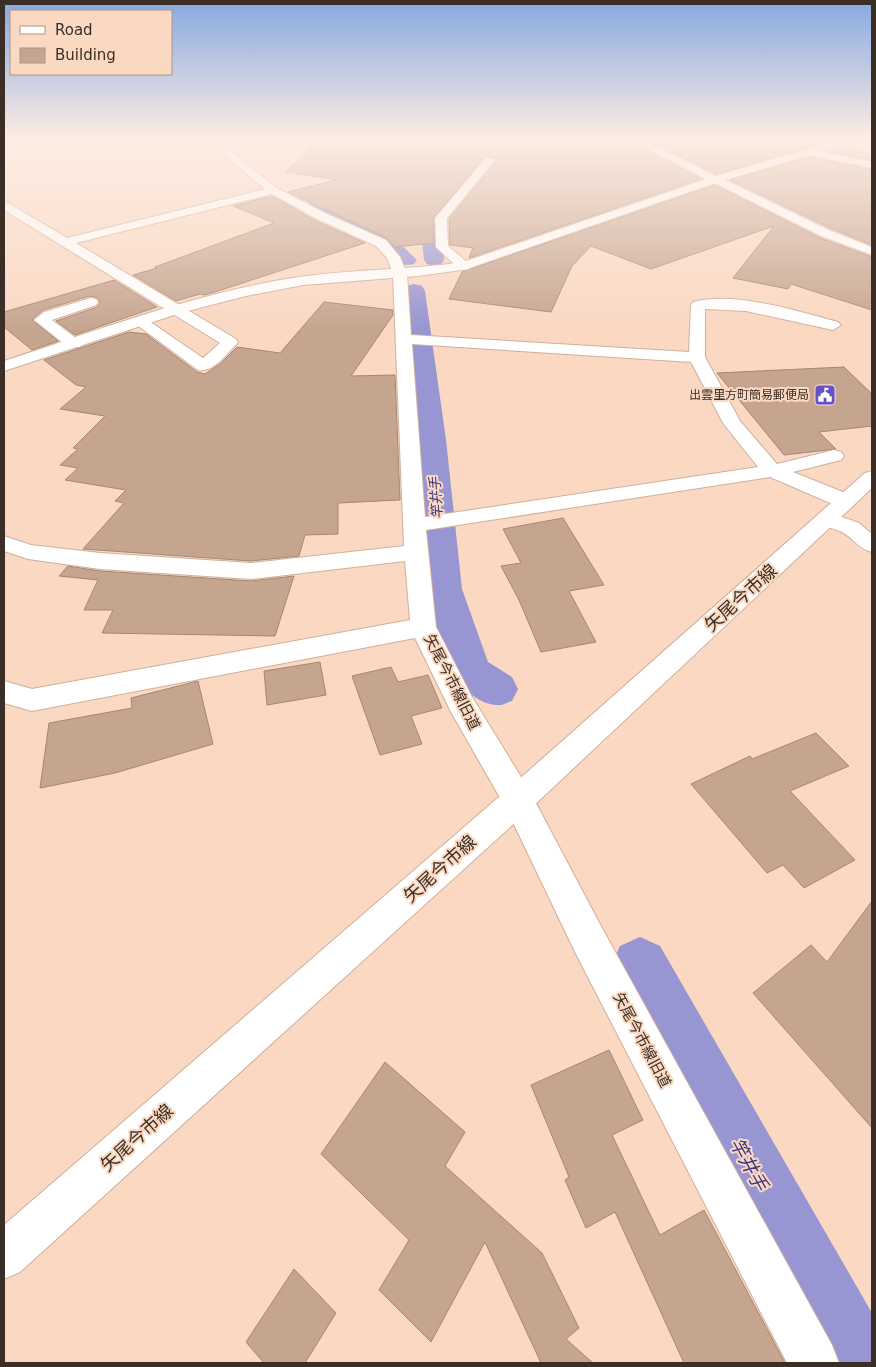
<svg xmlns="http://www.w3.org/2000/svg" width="876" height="1367" font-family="'DejaVu Sans','Noto Sans JP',sans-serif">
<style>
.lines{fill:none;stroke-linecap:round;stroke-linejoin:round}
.canal{fill:#9795d2;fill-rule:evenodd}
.building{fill:#c6a590;stroke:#a68773}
.street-casing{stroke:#d0af9a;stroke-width:2}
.secondary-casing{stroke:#d0af9a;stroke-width:2}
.street{fill:#fff;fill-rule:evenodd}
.secondary{fill:#fff;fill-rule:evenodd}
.labels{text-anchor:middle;stroke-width:4;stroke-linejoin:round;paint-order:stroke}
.far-poi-label{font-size:12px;fill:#3b2e26;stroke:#fad8c2;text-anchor:end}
.far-water-label{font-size:14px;font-style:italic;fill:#40367f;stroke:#fad8c2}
.street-label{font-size:15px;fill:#3b2e26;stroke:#fad8c2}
.near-street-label{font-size:18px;fill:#3b2e26;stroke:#fad8c2}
.near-water-label{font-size:19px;font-style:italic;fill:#40367f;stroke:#fad8c2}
</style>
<rect width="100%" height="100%" fill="#fad8c2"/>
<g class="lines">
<g class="canal">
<path d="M 501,139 L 518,139 L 491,161 L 442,219 L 444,260 L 441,264 L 434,266 L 427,264 L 424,260 L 422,240 L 424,218 L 481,155 Z"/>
<path d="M 313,203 L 390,234 L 417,260 L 414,264 C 395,269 390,251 376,242 C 357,230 328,221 307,212 L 304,208 L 307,204 Z"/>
<path d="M 414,284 L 422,286 L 425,291 L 446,440 L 462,589 L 488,662 L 512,677 L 518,689 L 512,701 C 508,702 501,706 497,705 C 479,705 458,685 450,671 L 424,589 L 416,440 L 403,291 L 406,286 Z"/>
<path d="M 640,937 L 660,946 L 872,1313 L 872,1363 L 816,1363 L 620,986 L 611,966 L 620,946 Z"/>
</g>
</g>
<g class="building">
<path d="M 418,139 L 627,139 L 701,179 L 469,258 L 473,248 L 450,245 L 449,219 L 496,161 L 495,158 L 485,157 L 434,217 L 434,243 L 394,247 L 387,238 L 288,192 L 337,180 L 286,172 L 317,141 L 418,146 Z"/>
<path d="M 646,139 L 826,139 L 827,142 L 716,174 Z"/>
<path d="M 839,148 L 872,154 L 872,160 L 828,152 Z"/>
<path d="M 809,157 L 872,170 L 872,245 L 830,228 L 730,180 Z"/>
<path d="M 715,185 L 820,238 L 872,257 L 872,310 L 791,284 L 788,289 L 733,278 L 774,226 L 651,269 L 591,246 L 572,266 L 551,312 L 449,299 L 462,272 Z"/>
<path d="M 272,196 L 316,221 L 365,243 L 215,292 L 204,295 L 200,294 L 176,301 L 133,275 L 157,268 L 155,267 L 274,223 L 233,206 Z"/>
<path d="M 114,280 L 157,307 L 75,335 L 56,321 L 97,307 L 100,303 L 98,298 L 90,296 L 43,310 L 32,320 L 58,341 L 32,350 L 4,327 L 4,312 Z"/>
<path d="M 324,302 L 393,310 L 393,315 L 351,376 L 395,375 L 400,500 L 338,503 L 338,534 L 305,535 L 299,556 L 251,561 L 83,549 L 124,503 L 115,501 L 126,490 L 65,480 L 78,468 L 60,465 L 78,449 L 73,448 L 105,416 L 60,409 L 86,387 L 76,385 L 44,360 L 129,332 L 146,334 L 197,372 L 205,374 L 220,364 L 237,347 L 280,353 Z"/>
<path d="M 844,367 L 872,394 L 872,426 L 819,432 L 836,449 L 784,455 L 717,373 Z"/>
<path d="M 563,518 L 604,585 L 569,591 L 596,642 L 541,652 L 519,600 L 501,566 L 521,563 L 503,529 Z"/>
<path d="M 68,566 L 100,571 L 251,581 L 294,576 L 275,636 L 102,633 L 113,610 L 84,610 L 98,580 L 59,576 Z"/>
<path d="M 320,662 L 326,695 L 267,705 L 264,671 Z"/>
<path d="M 391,667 L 398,682 L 428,675 L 442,708 L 411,716 L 422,744 L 380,755 L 352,676 Z"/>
<path d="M 198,681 L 213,744 L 115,773 L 40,788 L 49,723 L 132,708 L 131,698 Z"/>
<path d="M 816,733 L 849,766 L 790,791 L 855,860 L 804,888 L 783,865 L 767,873 L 691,784 L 750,756 L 752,759 Z"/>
<path d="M 872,901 L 872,1128 L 753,993 L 811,945 L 827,962 Z"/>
<path d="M 609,1050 L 643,1120 L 612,1135 L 660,1235 L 704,1210 L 785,1363 L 684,1363 L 615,1212 L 586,1228 L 565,1180 L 569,1177 L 531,1085 Z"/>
<path d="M 385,1062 L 465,1132 L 445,1166 L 542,1253 L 579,1328 L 566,1339 L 593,1363 L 541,1363 L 485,1242 L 431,1342 L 379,1290 L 409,1240 L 321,1154 Z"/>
<path d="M 294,1269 L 336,1313 L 305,1363 L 264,1363 L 246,1342 Z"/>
</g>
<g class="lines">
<g class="street-casing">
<g id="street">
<path d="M 205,139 L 215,139 L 277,188 L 325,213 L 386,240 L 400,257 L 407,274 L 411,335 L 689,352 L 691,305 L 693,302 C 735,291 797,311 838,322 L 841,325 L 833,330 L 746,311 L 705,309 L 705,357 L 740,421 L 777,464 L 834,450 L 841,452 L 844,456 L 841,460 L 793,472 L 853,496 L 856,501 L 853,506 L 845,507 L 837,506 L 770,477 L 426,530 L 436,627 L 472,697 L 529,790 L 602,928 L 832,1345 L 839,1363 L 787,1363 L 576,954 L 507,810 L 451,712 L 415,638 L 32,711 L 4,703 L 4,681 L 32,689 L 410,620 L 405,561 L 251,579 L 100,569 L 28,559 L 4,551 L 4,536 L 31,545 L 100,553 L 251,563 L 404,546 L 393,274 L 387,258 L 376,246 L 317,219 L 272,194 L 76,243 L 236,339 L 238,342 L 236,345 C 225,355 213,373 198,370 L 133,322 L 136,319 L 146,319 L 203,358 L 220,343 L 4,210 L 4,202 L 8,203 L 67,238 L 265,189 ZM 412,344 L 691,362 L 723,423 L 758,467 L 425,517 Z"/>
<path d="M 629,139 L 641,139 L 716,176 L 843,139 L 859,139 L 821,152 L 872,162 L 872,168 L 809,155 L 725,180 L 829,230 L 872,247 L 872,255 L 821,236 L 715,183 L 464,270 L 459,269 L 436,247 L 435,218 L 486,158 L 495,160 L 447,218 L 448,246 L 466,261 L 706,179 Z"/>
<path d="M 91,298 L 96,299 L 98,302 L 96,305 L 52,320 L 80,341 L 82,344 L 80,347 L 68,347 L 34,320 L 44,312 Z"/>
<path d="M 828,512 L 859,523 L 872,534 L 872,552 C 859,549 853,538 842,532 C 833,528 823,527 817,519 L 820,514 Z"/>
</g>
</g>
<g class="secondary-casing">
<g id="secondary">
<path d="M 464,262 L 469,263 L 471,266 L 469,269 L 418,276 L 303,285 L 246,296 L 180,313 L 4,371 L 4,361 C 95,331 185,297 280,280 C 340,269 403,271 464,262 Z"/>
<path d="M 872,471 L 872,488 L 529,810 L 20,1272 L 4,1279 L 4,1225 L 507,790 L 865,473 Z"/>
</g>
</g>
<use href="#street" class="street"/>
<use href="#secondary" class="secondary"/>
</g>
<linearGradient id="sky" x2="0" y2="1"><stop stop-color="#87a8df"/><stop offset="0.42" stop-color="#fdede4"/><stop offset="1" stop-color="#fdede4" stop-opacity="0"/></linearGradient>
<rect width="876" height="331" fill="url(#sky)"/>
<defs>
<g id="civic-square" transform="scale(1.125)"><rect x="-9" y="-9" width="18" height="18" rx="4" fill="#6552cb" stroke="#fad8c2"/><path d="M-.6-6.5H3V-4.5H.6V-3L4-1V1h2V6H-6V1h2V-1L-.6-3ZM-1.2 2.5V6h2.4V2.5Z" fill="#fff"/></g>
</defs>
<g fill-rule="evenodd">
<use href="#civic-square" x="825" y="395"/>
</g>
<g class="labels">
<g class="far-poi-label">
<text x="809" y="399">出雲里方町簡易郵便局</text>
</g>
<g class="far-water-label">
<text transform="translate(436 498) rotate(-94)" y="5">竿井手</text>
</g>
<g class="street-label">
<text transform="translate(452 682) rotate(63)" y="5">矢尾今市線旧道</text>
<text transform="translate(642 1040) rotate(62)" y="5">矢尾今市線旧道</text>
</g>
<g class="near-street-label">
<text transform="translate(741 598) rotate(-42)" y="6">矢尾今市線</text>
<text transform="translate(440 869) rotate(-42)" y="6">矢尾今市線</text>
<text transform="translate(137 1138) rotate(-42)" y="6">矢尾今市線</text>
</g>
<g class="near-water-label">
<text transform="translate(749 1164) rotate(61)" y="7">竿井手</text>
</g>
</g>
<rect width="876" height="1367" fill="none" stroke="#3b2e26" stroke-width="10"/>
<rect x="10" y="10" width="162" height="65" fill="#fad8c2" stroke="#ae9484"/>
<rect x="20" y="26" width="25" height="8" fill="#ffffff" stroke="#ae9484"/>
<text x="55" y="35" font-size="15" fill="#3b2e26">Road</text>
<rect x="20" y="48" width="25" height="15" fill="#c6a590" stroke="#ae9484"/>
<text x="55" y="60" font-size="15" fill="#3b2e26">Building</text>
</svg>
